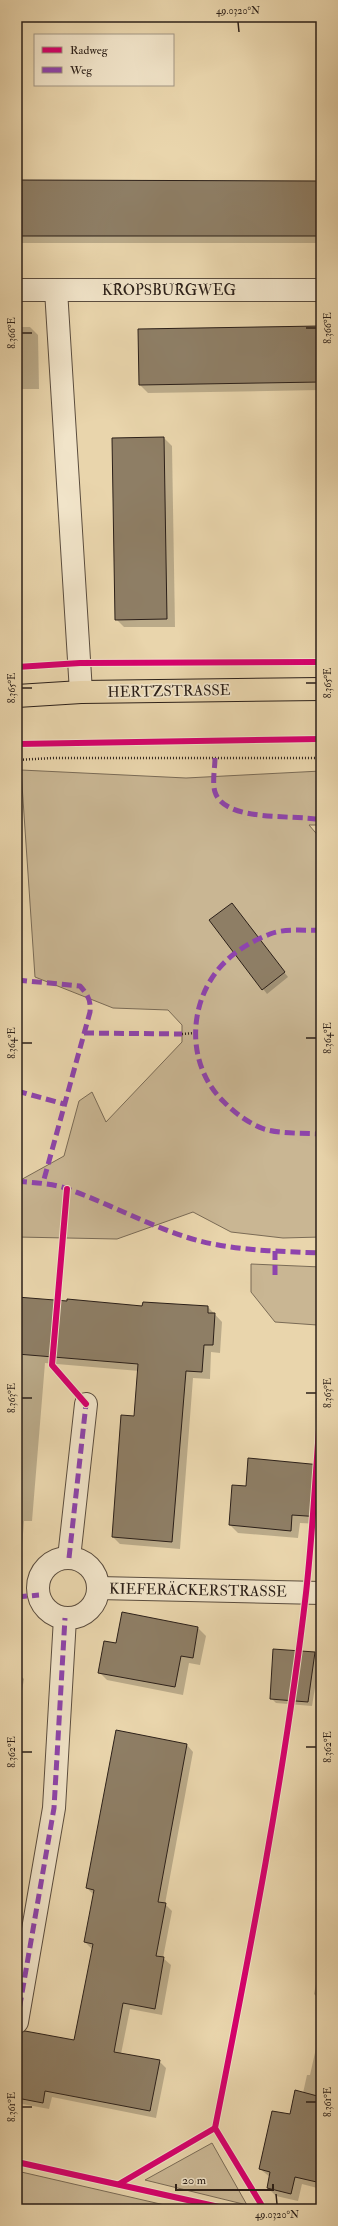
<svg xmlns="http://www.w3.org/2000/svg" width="338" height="2226" font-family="'IM FELL Double Pica',serif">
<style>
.green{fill:#c9b693;stroke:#7a6b56}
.shadow{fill:#0003}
.building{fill:#8e7e65;stroke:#2c2019}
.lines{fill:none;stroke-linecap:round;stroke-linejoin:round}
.minor-casing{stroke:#5b4d3e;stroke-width:24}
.major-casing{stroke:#2c2019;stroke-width:24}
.path{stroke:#2c2019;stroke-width:2.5;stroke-dasharray:1 2;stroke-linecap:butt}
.minor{stroke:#f1e4c9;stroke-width:22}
.major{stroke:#e9d5ac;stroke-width:22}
.quiet{stroke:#8e44ad;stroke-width:5;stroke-dasharray:10 5;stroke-linecap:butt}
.cycleway-casing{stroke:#f1e4c9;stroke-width:8}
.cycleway{stroke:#d6006c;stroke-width:6}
.ticks{fill:none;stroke:#2c2019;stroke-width:1.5}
.labels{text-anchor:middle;stroke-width:3.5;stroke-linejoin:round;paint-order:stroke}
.street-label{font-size:15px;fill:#2c2019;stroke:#f1e4c9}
.neatline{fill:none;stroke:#2c2019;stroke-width:1.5}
.ticks-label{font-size:10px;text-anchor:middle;fill:#2c2019}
</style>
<rect width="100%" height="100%" fill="#e9d5ac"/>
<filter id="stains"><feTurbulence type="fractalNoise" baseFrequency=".005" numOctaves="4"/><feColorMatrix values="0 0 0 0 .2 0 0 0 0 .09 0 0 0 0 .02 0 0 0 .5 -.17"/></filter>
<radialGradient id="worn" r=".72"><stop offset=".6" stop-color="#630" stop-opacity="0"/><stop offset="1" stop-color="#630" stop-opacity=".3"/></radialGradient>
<g class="green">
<path d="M 21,770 L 186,778 L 321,771 L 321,825 L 309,825 L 321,839 L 321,1237 L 283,1238 L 231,1232 L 193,1212 L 117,1239 L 17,1237 L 17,1182 L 64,1156 L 79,1101 L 92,1092 L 106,1122 L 182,1042 L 182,1025 L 168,1010 L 113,1008 L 35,977 Z"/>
<path d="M 251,1264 L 321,1267 L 317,1325 L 275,1322 L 251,1292 Z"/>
<path d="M 212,2143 L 247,2205 L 145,2180 Z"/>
<path d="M 17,2171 L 182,2209 L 17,2209 Z"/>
</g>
<g class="shadow">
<rect x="17" y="181" width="304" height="62"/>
<path d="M 17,327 L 30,327 L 38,335 L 39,389 L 17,389 Z"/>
<path d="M 319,327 L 321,390 L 148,393 L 140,385 Z"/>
<path d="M 164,438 L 172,446 L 175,627 L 124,627 L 116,619 Z"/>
<path d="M 232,904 L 288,977 L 267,994 L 210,920 Z"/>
<path d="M 17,1298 L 143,1307 L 208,1307 L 222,1322 L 220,1353 L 211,1352 L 210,1379 L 193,1378 L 180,1549 L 120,1544 L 113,1537 L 135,1417 L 139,1371 L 45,1363 L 32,1521 L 24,1521 L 20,1574 L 17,1574 Z"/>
<path d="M 321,1466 L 321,1524 L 300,1523 L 298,1538 L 238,1533 L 230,1525 L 247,1487 Z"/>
<path d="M 122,1613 L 198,1628 L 206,1636 L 200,1665 L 189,1663 L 183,1695 L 107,1680 L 99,1672 L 117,1644 Z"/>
<path d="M 274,1650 L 315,1653 L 320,1657 L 312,1706 L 276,1703 L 271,1698 Z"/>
<path d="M 17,1672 L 24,1679 L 17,1719 Z"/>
<path d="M 187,1745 L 193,1752 L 165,1904 L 172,1911 L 163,1958 L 171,1965 L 162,2015 L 130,2009 L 121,2054 L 159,2061 L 166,2068 L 156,2118 L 52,2097 L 49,2109 L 17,2103 L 17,2035 L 75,2042 L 92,1949 L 85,1942 L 94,1895 L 87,1888 Z"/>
<path d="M 321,1960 L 321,2001 L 314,1994 Z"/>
<path d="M 321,2026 L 321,2189 L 302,2184 L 298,2201 L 276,2196 L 268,2188 L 270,2177 L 260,2169 L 303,2093 L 307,2075 L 310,2075 Z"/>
</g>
<g class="building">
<path d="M 17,180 L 321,181 L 321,236 L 17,236 Z"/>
<path d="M 320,326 L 321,382 L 139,385 L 138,329 Z"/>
<path d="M 164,437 L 167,619 L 115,620 L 112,438 Z"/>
<path d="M 232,903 L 285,972 L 262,990 L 209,920 Z"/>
<path d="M 17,1297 L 67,1301 L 67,1299 L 142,1306 L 143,1302 L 208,1306 L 208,1313 L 215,1313 L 213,1345 L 204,1345 L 202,1372 L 186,1371 L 172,1542 L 112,1537 L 121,1415 L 134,1416 L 138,1364 L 17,1354 Z"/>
<path d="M 248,1458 L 321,1465 L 321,1517 L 292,1515 L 291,1531 L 229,1525 L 232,1485 L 246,1486 Z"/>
<path d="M 122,1612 L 198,1627 L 193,1658 L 181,1656 L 175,1687 L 98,1673 L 104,1641 L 116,1643 Z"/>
<path d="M 273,1649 L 315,1652 L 308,1702 L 270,1699 Z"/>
<path d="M 116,1730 L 187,1744 L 158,1902 L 166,1903 L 156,1956 L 164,1957 L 155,2009 L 123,2003 L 114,2052 L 160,2060 L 150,2111 L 45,2091 L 43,2103 L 17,2098 L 17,2034 L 25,2031 L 74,2040 L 93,1944 L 84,1942 L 94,1890 L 86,1888 Z"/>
<path d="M 295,2090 L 321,2097 L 321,2183 L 295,2177 L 291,2194 L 267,2188 L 270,2172 L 259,2169 L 272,2111 L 290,2114 Z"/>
</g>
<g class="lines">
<g class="minor-casing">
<g id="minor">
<path d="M 17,290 L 321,290"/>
<path d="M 56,290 L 81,692"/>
<path d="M 69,1558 L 86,1404"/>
<circle cx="68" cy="1588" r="30"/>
<path d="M 98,1588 L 321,1593"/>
<path d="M 17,2022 L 54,1808 L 65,1618"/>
</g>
</g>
<g class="major-casing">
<path id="major" d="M 17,696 L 81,692 L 321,689"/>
</g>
<g class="path">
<path d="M 17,760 L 53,758 L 321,758"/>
<path d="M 182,1034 L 196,1033"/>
</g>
<use href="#minor" class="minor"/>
<use href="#major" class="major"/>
<g class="quiet">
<path d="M 215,758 C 215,768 212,782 215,792 C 225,823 295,814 321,820"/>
<path d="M 321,930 C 305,931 285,928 270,934 C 252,941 235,951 222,965 C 187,1003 186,1066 224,1102 C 235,1113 248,1123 264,1129 C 281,1134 303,1133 321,1134"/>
<path d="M 17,980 L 80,986 C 88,995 91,1000 90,1012 L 43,1183"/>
<path d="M 84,1033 L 182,1034"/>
<path d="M 17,1091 L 64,1104"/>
<path d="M 17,1181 C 34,1183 52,1183 68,1189 C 107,1203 144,1223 183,1236 C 227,1251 275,1251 321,1253"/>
<path d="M 275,1275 L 275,1251"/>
<path d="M 69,1558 L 86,1404"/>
<path d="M 17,1597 L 39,1595"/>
<path d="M 17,2022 L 54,1808 L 65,1618"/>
</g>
<g class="cycleway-casing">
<g id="cycleway">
<path d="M 17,667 L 80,663 L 321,662"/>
<path d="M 17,744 L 321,739"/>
<path d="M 67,1189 L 52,1365 L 86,1404"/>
<path d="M 17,2162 L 228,2209"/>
<path d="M 119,2184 L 215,2128"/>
<path d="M 264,2209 L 215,2128 C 250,1951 285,1773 306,1593 C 313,1530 316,1466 321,1402"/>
</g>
</g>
<use href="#cycleway" class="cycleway"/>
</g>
<path class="ticks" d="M 238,22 L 239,32M 306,328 L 316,328M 22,333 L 32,333M 306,683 L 316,683M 22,688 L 32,688M 306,1038 L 316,1038M 22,1043 L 32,1043M 306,1393 L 316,1393M 22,1398 L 32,1398M 306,1747 L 316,1747M 22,1752 L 32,1752M 306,2102 L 316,2102M 22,2107 L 32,2107M 276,2194 L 277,2204"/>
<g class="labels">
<g class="street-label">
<text x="169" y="295">KROPSBURGWEG</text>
<text transform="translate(169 691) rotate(-1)" y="5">HERTZSTRASSE</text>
<text transform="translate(198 1590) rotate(1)" y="5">KIEFERÄCKERSTRASSE</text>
</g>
</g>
<rect width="338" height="2226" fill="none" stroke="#e9d5ac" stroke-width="44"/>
<rect x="34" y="34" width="140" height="52" fill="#f1e4c9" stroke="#a29683"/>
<rect x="42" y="47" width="20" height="6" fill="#d6006c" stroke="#a29683"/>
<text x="70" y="54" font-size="12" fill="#2c2019">Radweg</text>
<rect x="42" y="67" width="20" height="6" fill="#8e44ad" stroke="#a29683"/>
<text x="70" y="74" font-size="12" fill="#2c2019">Weg</text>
<path d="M176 2184v6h97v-6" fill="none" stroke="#2c2019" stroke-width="2"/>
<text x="182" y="2184" font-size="12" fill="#2c2019" stroke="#f1e4c9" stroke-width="3" paint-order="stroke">20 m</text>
<rect x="22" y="22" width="294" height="2182" class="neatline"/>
<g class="ticks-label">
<text x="238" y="14">49.0320°N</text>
<text transform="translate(327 328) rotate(-90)" y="4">8.366°E</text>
<text transform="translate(11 333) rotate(-90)" y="4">8.366°E</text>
<text transform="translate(327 683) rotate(-90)" y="4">8.365°E</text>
<text transform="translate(11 688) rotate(-90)" y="4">8.365°E</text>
<text transform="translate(327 1038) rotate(-90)" y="4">8.364°E</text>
<text transform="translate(11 1043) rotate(-90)" y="4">8.364°E</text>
<text transform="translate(327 1393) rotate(-90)" y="4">8.363°E</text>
<text transform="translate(11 1398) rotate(-90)" y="4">8.363°E</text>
<text transform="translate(327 1747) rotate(-90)" y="4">8.362°E</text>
<text transform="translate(11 1752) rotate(-90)" y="4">8.362°E</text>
<text transform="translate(327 2102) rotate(-90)" y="4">8.361°E</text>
<text transform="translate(11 2107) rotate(-90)" y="4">8.361°E</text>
<text x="277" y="2218">49.0320°N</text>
</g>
<rect width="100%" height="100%" filter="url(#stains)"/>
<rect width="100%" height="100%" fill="url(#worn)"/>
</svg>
